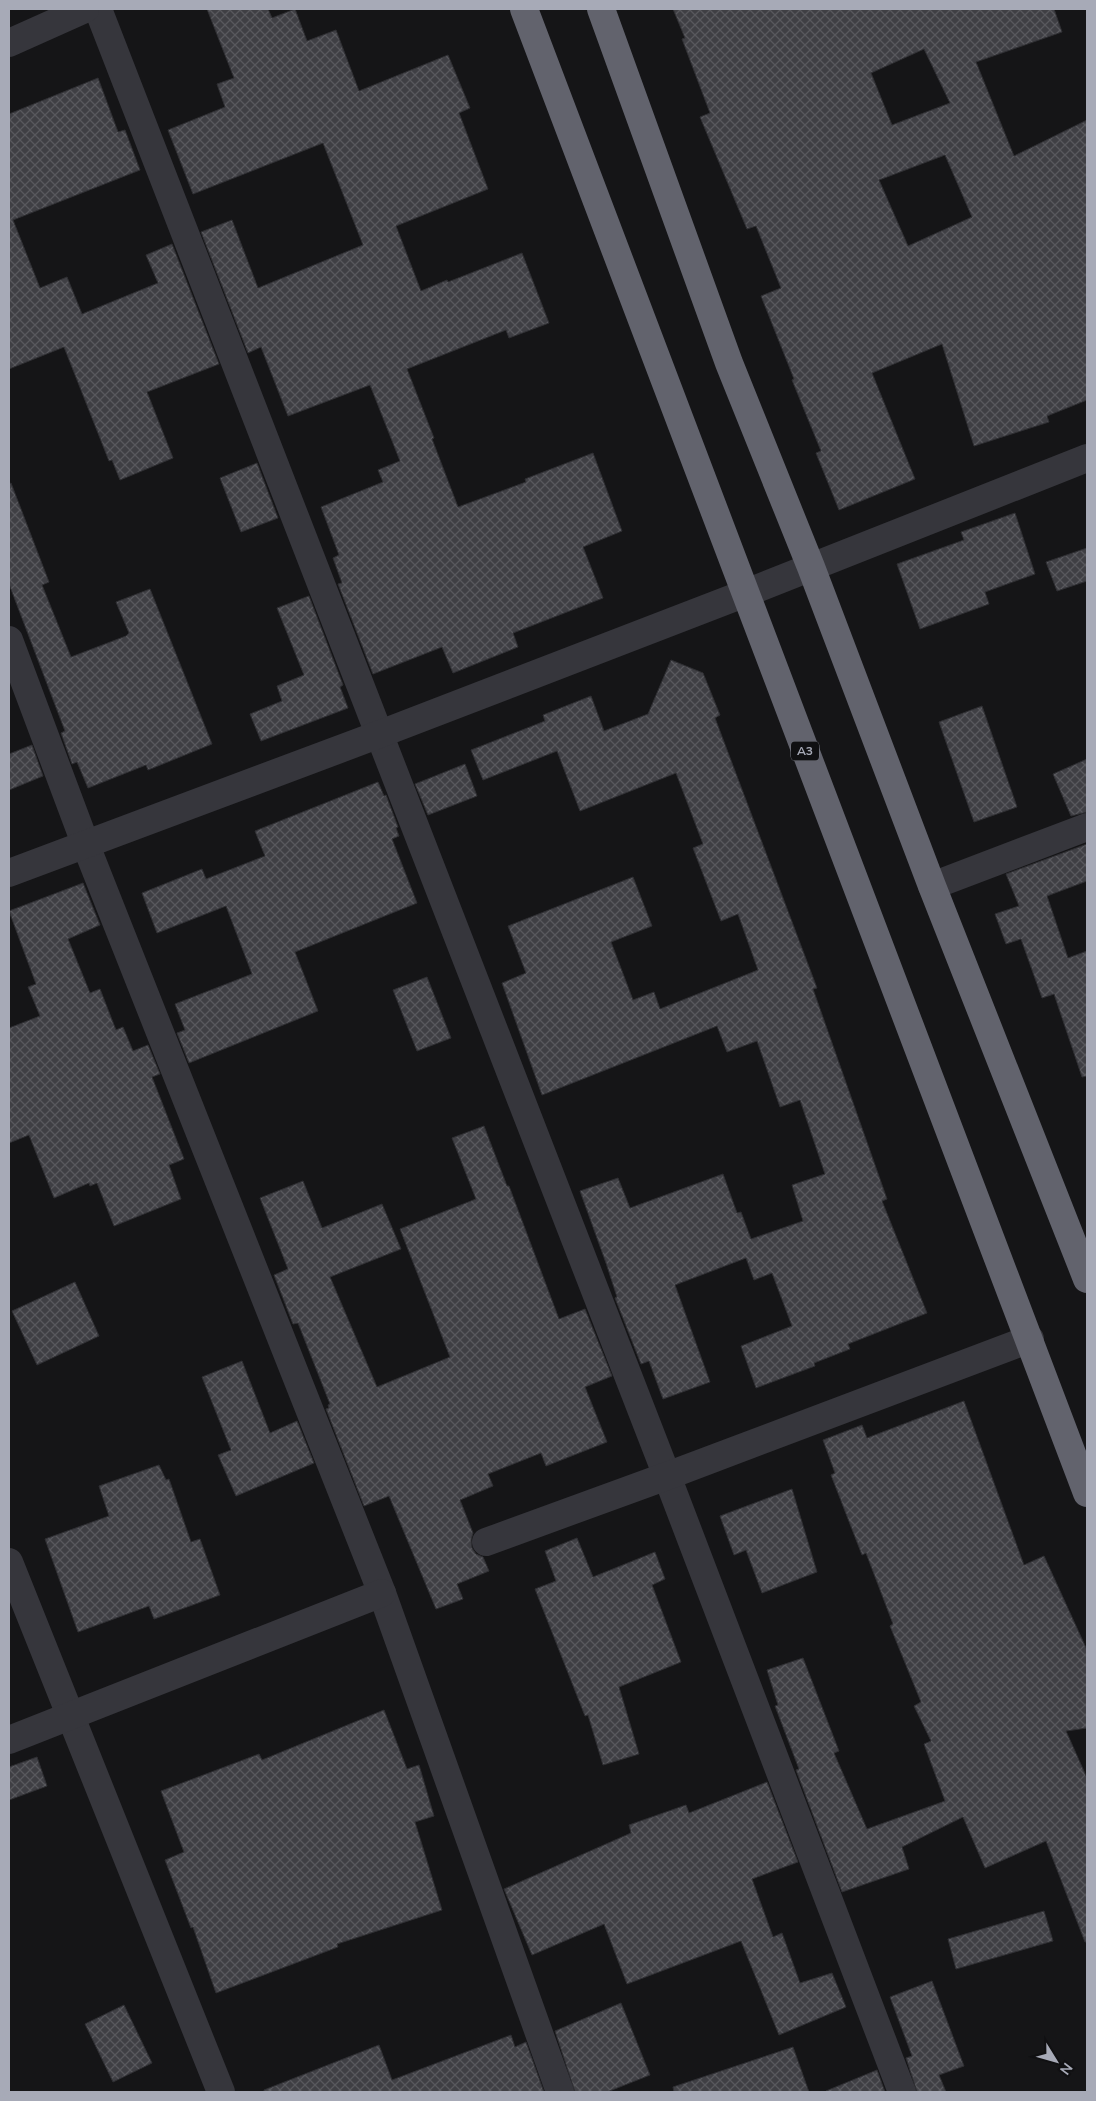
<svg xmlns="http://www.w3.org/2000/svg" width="1096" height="2101" font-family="'Nunito Sans',sans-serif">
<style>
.building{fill:url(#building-cross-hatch);stroke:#2f2f33;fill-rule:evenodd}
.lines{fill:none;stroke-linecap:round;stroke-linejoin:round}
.street{stroke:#36363c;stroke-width:28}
.highway{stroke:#62636d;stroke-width:28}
.labels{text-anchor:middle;stroke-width:4.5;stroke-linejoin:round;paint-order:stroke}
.shield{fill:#101012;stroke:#7a7c86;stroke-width:1}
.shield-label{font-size:12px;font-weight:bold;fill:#a7aab7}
</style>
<defs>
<pattern id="building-cross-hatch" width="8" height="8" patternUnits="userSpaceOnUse" patternTransform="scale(1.25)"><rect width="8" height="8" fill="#3f3f44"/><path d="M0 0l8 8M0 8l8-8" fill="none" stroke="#58585d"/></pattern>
</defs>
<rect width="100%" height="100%" fill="#151517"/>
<g class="building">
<path d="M 207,9 L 268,9 L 272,18 L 295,9 L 307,41 L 336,30 L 359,91 L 448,55 L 470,108 L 459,113 L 488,189 L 396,226 L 421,291 L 447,280 L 448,282 L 522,253 L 549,323 L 509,338 L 506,330 L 407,369 L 434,438 L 432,439 L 458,507 L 526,482 L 525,479 L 593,453 L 622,531 L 583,547 L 603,598 L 513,633 L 518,647 L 453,673 L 442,647 L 373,674 L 338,584 L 342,583 L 333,558 L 339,555 L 321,507 L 383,482 L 378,470 L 400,461 L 370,385 L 288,416 L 261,347 L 248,353 L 201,232 L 232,220 L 258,288 L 363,245 L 323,143 L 193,194 L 168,130 L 225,107 L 217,84 L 234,78 Z"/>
<path d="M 673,9 L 1054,9 L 1062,32 L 976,62 L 1014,156 L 1087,120 L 1087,400 L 1047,416 L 1049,422 L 974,446 L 942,344 L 872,373 L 915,479 L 839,510 L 816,453 L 821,451 L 792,380 L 794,379 L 761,296 L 781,288 L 756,226 L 747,229 L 700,117 L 710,113 L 682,39 L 685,38 ZM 924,49 L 950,103 L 892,125 L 871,73 ZM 945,155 L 972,217 L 908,246 L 879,180 Z"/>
<path d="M 98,78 L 118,132 L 125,130 L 140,170 L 13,220 L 40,288 L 67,277 L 82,314 L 158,283 L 146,255 L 172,244 L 219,364 L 147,392 L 173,458 L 120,480 L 112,460 L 109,461 L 64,347 L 9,369 L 9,114 Z"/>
<path d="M 257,463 L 278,518 L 241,532 L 220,478 Z"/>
<path d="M 11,483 L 49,582 L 42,585 L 71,657 L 126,636 L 129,633 L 116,602 L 150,589 L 212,744 L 148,770 L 146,765 L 88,788 L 77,762 L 72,764 L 61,733 L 65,731 L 9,584 L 9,484 Z"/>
<path d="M 1015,513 L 1035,574 L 985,592 L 989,604 L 920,629 L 897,564 L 964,540 L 961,532 Z"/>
<path d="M 1087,548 L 1087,581 L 1057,591 L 1046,562 Z"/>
<path d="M 309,596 L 343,685 L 340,687 L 348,708 L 261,741 L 250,714 L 282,701 L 277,686 L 304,675 L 277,608 Z"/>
<path d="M 671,660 L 703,673 L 720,715 L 715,718 L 817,988 L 813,989 L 887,1199 L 882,1201 L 927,1313 L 848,1344 L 850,1349 L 814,1363 L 815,1366 L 756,1388 L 741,1346 L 792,1326 L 772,1273 L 754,1280 L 746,1258 L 675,1285 L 710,1382 L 663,1399 L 649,1361 L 641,1364 L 615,1298 L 617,1297 L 606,1263 L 580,1191 L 618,1178 L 630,1208 L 723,1174 L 737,1213 L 741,1212 L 751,1239 L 803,1221 L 792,1185 L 825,1174 L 800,1100 L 780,1107 L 757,1041 L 727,1052 L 717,1026 L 542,1095 L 502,983 L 526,973 L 508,926 L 633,877 L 652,926 L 611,942 L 633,1000 L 654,992 L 660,1009 L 758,970 L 738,914 L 721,921 L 693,848 L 703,844 L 676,773 L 580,811 L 557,751 L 483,780 L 471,750 L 545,721 L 543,715 L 591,696 L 604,731 L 648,714 Z"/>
<path d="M 982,706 L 1017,807 L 974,822 L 939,722 Z"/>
<path d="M 32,745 L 43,776 L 9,790 L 9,754 Z"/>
<path d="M 1087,759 L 1087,812 L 1071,816 L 1053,774 Z"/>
<path d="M 465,764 L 477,796 L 428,815 L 415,784 Z"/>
<path d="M 378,782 L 384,796 L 386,795 L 398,827 L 396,828 L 399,836 L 392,839 L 417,903 L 295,952 L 318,1011 L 189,1063 L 177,1033 L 185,1030 L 175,1004 L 252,974 L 226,906 L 157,933 L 142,893 L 202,869 L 206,879 L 265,856 L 255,831 Z"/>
<path d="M 1087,844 L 1087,881 L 1047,896 L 1068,958 L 1087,951 L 1087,1076 L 1082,1077 L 1054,994 L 1042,998 L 1021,939 L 1006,944 L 995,914 L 1019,906 L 1006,874 Z"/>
<path d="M 83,883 L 100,925 L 68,939 L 90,993 L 100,989 L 116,1030 L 123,1027 L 133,1051 L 148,1045 L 160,1074 L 152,1077 L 184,1159 L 169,1165 L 181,1199 L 114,1226 L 97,1183 L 90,1186 L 89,1183 L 54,1198 L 29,1135 L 9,1143 L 9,1028 L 40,1016 L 28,987 L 36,984 L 9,911 Z"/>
<path d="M 427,977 L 451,1038 L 417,1051 L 393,990 Z"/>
<path d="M 484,1126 L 507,1186 L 509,1186 L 559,1319 L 585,1309 L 612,1376 L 585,1387 L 607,1442 L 546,1466 L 541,1453 L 488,1474 L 493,1486 L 460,1500 L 473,1533 L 471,1540 L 472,1548 L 476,1554 L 483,1557 L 489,1571 L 457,1584 L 463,1599 L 436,1609 L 389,1496 L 364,1506 L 326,1409 L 329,1408 L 328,1405 L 330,1404 L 298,1323 L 293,1324 L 274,1275 L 288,1269 L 260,1198 L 303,1181 L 322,1228 L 382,1204 L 401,1249 L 330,1277 L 377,1387 L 450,1357 L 400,1229 L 476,1199 L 452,1138 Z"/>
<path d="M 75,1282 L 99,1336 L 37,1365 L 12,1311 Z"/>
<path d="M 242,1361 L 270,1433 L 297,1421 L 314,1463 L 236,1496 L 218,1455 L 231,1450 L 202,1377 Z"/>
<path d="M 964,1401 L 1024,1565 L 1044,1556 L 1087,1650 L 1087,1728 L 1066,1731 L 1087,1778 L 1087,1942 L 1085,1942 L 1046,1841 L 985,1868 L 963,1817 L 902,1847 L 909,1869 L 842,1892 L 796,1770 L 799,1769 L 775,1706 L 778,1705 L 767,1670 L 803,1658 L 839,1751 L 834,1753 L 867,1829 L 945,1801 L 924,1744 L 931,1741 L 914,1706 L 921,1702 L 890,1626 L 893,1624 L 866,1553 L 862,1555 L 831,1475 L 835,1473 L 823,1440 L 862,1425 L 867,1438 Z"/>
<path d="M 159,1465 L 166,1480 L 169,1479 L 191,1542 L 200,1539 L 220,1595 L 154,1619 L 149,1606 L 78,1632 L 45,1539 L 109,1516 L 99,1486 Z"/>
<path d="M 792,1489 L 817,1572 L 762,1593 L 746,1550 L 734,1555 L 720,1516 Z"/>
<path d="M 577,1538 L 593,1577 L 655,1552 L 665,1579 L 652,1585 L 681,1662 L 619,1687 L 639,1754 L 603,1765 L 588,1715 L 585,1716 L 535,1589 L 556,1581 L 545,1551 Z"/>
<path d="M 384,1710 L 407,1769 L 419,1765 L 434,1816 L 415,1822 L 442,1910 L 337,1944 L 338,1947 L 216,1993 L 193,1927 L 191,1928 L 165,1860 L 184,1852 L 161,1791 L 259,1754 L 262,1760 Z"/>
<path d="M 37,1757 L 47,1786 L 9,1800 L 9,1767 Z"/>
<path d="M 767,1782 L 798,1862 L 752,1879 L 773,1937 L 782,1933 L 800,1983 L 832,1973 L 846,2007 L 779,2035 L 741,1941 L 627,1984 L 604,1924 L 532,1955 L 504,1889 L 631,1833 L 629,1825 L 686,1805 L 689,1813 Z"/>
<path d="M 1044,1911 L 1053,1941 L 956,1969 L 948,1939 Z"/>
<path d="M 932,1981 L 964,2066 L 939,2075 L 946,2092 L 917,2092 L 906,2058 L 912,2056 L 890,1997 Z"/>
<path d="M 621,2003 L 650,2075 L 607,2092 L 575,2092 L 555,2031 Z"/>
<path d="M 124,2005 L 152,2063 L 113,2082 L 85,2024 Z"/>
<path d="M 511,2035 L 515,2047 L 526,2042 L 544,2092 L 264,2092 L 264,2090 L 379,2045 L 392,2080 Z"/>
<path d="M 793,2047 L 809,2092 L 674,2092 L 673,2087 Z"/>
<path d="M 877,2070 L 885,2092 L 826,2092 L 826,2091 Z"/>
</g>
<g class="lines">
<g class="street">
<path d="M 98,9 L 667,1476 L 902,2092"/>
<path d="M 9,43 L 85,9"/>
<path d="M 9,640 L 85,843 L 382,1593 L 560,2092"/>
<path d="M 9,873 L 380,734 L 746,593 L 1087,458"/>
<path d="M 932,886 L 1087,827"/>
<path d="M 486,1542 L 667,1476 L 1030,1339"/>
<path d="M 9,1562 L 221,2092"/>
<path d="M 9,1740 L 382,1593"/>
</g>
<g class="highway">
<path d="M 524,9 L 1087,1493"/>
<path d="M 601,9 L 729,363 L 811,567 L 932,886 L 1087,1279"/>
</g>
</g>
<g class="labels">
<rect class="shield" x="791" y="741.5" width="28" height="19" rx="4"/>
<g class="shield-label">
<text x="805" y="755">A3</text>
</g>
</g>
<rect width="1096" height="2101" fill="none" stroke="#a7aab7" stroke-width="20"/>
<g transform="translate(1056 2061) rotate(127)" stroke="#101012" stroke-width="4" paint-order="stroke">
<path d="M0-4L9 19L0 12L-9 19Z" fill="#a7aab7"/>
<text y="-8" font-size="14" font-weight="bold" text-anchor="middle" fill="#a7aab7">N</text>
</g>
</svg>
